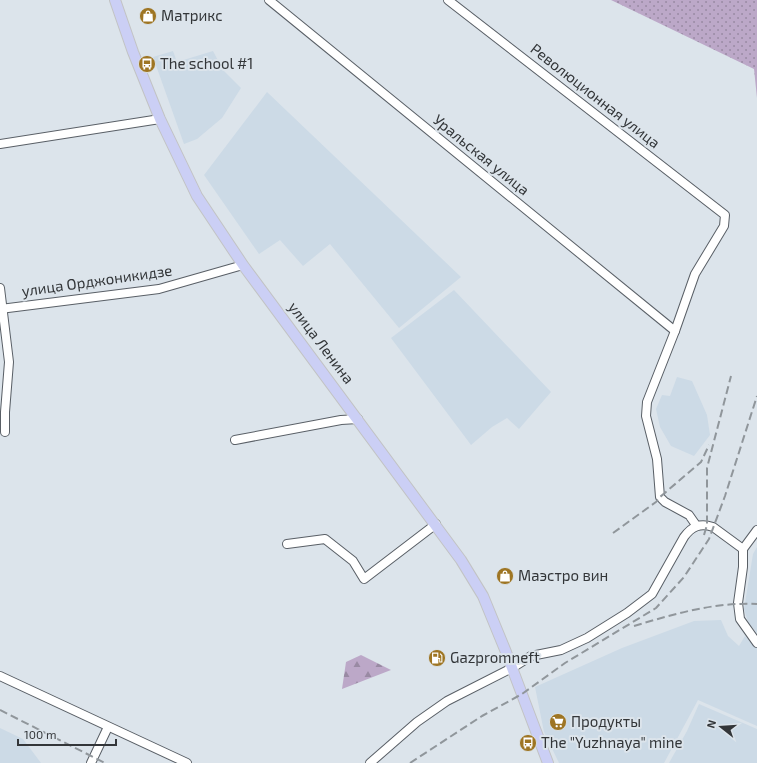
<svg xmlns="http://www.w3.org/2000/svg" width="757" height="763" font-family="'Exo 2',sans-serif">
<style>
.built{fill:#ccdae6}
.grass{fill:url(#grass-dots)}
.forest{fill:url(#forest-firs)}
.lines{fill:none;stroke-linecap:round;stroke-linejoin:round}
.minor-casing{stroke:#595f66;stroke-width:10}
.major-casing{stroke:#c2c3c4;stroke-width:12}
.minor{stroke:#fff;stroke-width:8}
.major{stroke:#cbcff5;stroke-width:10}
.rail{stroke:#90969b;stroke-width:2;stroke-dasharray:8 4;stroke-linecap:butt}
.labels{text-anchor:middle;stroke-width:4;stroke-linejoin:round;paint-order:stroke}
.poi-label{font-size:15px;fill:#333639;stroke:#dce4eb;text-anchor:start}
.street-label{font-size:15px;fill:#333639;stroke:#dce4eb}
</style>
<defs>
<pattern id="grass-dots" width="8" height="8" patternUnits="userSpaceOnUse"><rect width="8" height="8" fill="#bca8c8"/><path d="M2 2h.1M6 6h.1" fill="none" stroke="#998aa3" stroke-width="1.8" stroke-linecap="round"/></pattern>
<pattern id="forest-firs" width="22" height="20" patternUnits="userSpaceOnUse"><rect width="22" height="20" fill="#bca8c8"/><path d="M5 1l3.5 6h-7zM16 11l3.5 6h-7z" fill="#998aa3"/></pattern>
</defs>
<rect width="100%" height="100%" fill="#dce4eb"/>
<g class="built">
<path d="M 173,51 L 177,62 L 213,51 L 223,70 L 241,88 L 222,118 L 197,139 L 184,144 L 153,57 Z"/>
<path d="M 267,92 L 461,277 L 399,328 L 330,244 L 303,266 L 280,240 L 259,254 L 204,175 Z"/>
<path d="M 454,290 L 551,392 L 519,429 L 507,418 L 492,427 L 471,445 L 391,338 Z"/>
<path d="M 677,377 L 692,381 L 707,415 L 710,435 L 694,456 L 671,446 L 660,427 L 656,409 L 662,395 L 670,396 Z"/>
<path d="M 757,547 L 757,633 L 748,622 L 744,609 L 753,554 Z"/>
<path d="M 721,620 L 728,636 L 739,646 L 745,636 L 757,648 L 757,726 L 698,700 L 664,763 L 559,763 L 544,732 L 535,687 L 622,648 L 694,621 Z"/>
<path d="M 699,704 L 757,729 L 757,763 L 669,763 L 687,731 Z"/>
<path d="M 0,728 L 23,739 L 41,763 L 0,763 Z"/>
</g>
<path class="grass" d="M 611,0 L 757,0 L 757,98 L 754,69 Z"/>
<path class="forest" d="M 361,655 L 391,670 L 342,689 L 346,662 Z"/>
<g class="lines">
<g class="minor-casing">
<g id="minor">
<path d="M 269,0 L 675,331"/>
<path d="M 448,0 L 725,215 L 724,226 L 695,274 L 675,331 L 647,402 L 646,416 L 657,459 L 660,497 L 665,502 L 689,515 L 696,525"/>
<path d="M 0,144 L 160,119"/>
<path d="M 0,288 L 9,362 L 5,412 L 5,432"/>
<path d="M 0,309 L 159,289 L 243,265"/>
<path d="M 235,440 L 341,420 L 358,419"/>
<path d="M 757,530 L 743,549 L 743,567 L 738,603 L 740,619 L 757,643"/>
<path d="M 287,544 L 325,539 L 353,561 L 364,579 L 436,524"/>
<path d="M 0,676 L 187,763"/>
<path d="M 91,763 L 108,727"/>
<path d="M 370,763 L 417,722 L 447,701 L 512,668 L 531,656 L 561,650 L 587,638 L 627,613 L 652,594 L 684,537 C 692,526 700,523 713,527 L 743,549"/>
</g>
</g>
<g class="major-casing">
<path id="major" d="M 115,0 L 133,52 L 160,119 L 197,196 L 243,265 L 461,560 L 483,596 L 506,652 L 548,763"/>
</g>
<use href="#minor" class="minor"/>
<use href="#major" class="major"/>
<g class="rail">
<path d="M 613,533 L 656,502 L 660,497 L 701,462 L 709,445"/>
<path d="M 704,535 L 707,525 L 707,468 L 731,376"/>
<path d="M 634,626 C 674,614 714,602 757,604"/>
<path d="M 0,710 L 105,763"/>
<path d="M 410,763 L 482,716 L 522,694 L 565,663 L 656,608 L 684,577 L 709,539 L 725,496 L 757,396"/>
</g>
</g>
<defs>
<g id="shop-disc" transform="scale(0.9)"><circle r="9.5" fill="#9e7523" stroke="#dce4eb"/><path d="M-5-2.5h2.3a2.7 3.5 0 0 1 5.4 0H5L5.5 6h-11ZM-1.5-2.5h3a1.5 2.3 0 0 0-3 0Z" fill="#fff"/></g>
<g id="bus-disc" transform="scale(0.9)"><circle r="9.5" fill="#9e7523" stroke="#dce4eb"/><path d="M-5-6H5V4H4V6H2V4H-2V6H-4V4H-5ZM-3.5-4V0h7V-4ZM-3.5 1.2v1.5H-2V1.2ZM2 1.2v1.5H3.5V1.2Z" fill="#fff"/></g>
<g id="fuel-disc" transform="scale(0.9)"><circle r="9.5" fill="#9e7523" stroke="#dce4eb"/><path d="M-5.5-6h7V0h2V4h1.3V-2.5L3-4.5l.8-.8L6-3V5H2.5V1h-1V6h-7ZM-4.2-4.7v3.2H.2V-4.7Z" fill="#fff"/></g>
<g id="supermarket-disc" transform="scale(0.9)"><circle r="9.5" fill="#9e7523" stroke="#dce4eb"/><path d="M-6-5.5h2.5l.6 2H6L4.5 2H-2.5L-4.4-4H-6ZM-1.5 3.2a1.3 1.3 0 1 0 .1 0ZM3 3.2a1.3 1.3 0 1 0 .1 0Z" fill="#fff"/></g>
</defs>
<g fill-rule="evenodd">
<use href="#shop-disc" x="148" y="16"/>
<use href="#bus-disc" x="147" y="64"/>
<use href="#shop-disc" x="505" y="576"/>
<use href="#fuel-disc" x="437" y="658"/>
<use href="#supermarket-disc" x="558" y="722"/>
<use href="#bus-disc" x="528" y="743"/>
</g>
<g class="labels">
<g class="poi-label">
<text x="161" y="21">Матрикс</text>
<text x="160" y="69">The school #1</text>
<text x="518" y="581">Маэстро вин</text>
<text x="450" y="663">Gazpromneft</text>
<text x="571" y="727">Продукты</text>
<text x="541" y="748">The "Yuzhnaya" mine</text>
</g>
<g class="street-label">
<text transform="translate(595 96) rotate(38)" y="5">Революционная улица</text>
<text transform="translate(481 155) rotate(39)" y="5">Уральская улица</text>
<text transform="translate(97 281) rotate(-8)" y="5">улица Орджоникидзе</text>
<text transform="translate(321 343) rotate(53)" y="5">улица Ленина</text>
</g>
</g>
<g transform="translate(721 727) rotate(287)" stroke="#dce4eb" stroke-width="3" paint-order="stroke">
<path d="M0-3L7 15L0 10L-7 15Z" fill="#333639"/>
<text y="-6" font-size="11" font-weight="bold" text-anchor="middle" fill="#333639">N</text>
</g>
<path d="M18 739v6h98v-6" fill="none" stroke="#333639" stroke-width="2"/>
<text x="24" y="739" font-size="12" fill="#333639" stroke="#dce4eb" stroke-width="3" paint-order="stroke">100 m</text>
</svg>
